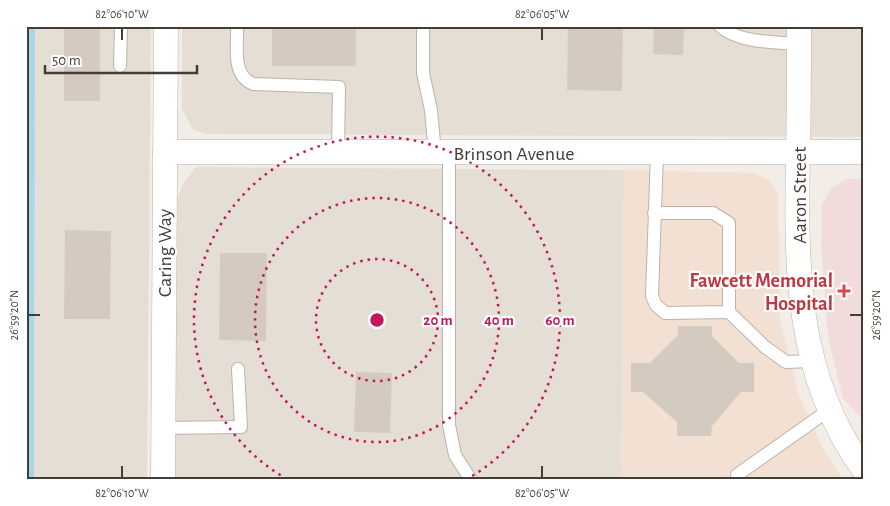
<svg xmlns="http://www.w3.org/2000/svg" width="890" height="506" font-family="'Alegreya Sans',sans-serif">
<style>
.residential{fill:#e5ded5}
.commercial{fill:#f2e1d3}
.medical{fill:#f1dbdb}
.water{fill:#a8d7ea}
.building{fill:#d5cac0}
.lines{fill:none;stroke-linecap:round;stroke-linejoin:round}
.lane-casing{stroke:#bcb3aa;stroke-width:14}
.street-casing{stroke:#bcb3aa;stroke-width:25}
.lane{stroke:#fff;stroke-width:12}
.street{stroke:#fff;stroke-width:24}
.ticks{fill:none;stroke:#443d36;stroke-width:2}
.ring{fill:none;stroke:#c2185b;stroke-width:2.5;stroke-dasharray:2.5 5}
.health-dot{fill:#e0444e;stroke:#fff;stroke-width:2}
.labels{text-anchor:middle;stroke-width:4.5;stroke-linejoin:round;paint-order:stroke}
.street-label{font-size:20px;fill:#443d36;stroke:#fff}
.health-label{font-size:20px;font-weight:bold;fill:#be3a42;stroke:#fff;text-anchor:end}
.centre{fill:#c2185b;stroke:#fff;stroke-width:2.5}
.ring-label{font-size:15px;text-anchor:middle;font-weight:bold;fill:#c2185b;stroke:#fff;stroke-width:4.5;stroke-linejoin:round;paint-order:stroke}
.neatline{fill:none;stroke:#443d36;stroke-width:2}
.ticks-label{font-size:12px;text-anchor:middle;fill:#443d36}
</style>
<rect width="100%" height="100%" fill="#f2ede7"/>
<g class="residential">
<path d="M 35,26 L 151,26 L 147,480 L 34,480 Z"/>
<path d="M 182,26 L 864,26 L 864,137 L 206,134 L 193,130 L 182,109 Z"/>
<path d="M 196,167 L 624,170 L 621,480 L 175,480 L 177,198 L 184,182 Z"/>
</g>
<path class="commercial" d="M 624,170 L 755,173 L 769,180 L 778,194 L 780,320 L 799,395 L 822,447 L 844,480 L 621,480 Z"/>
<path class="medical" d="M 847,179 L 864,179 L 864,421 L 843,399 L 828,336 L 821,246 L 822,205 L 832,188 Z"/>
<path class="water" d="M 26,26 L 35,26 L 34,480 L 26,480 Z"/>
<g class="building">
<rect x="64" y="26" width="36" height="75"/>
<rect x="272" y="26" width="84" height="40"/>
<path d="M 568,26 L 623,26 L 622,91 L 567,90 Z"/>
<path d="M 654,26 L 684,26 L 683,55 L 653,54 Z"/>
<path d="M 65,230 L 111,231 L 110,319 L 64,319 Z"/>
<path d="M 220,253 L 267,253 L 266,341 L 219,340 Z"/>
<path d="M 678,326 L 712,326 L 712,336 L 739,363 L 754,363 L 754,392 L 741,392 L 712,426 L 711,436 L 677,436 L 677,422 L 643,392 L 631,392 L 631,363 L 650,363 L 678,335 Z"/>
<path d="M 356,372 L 392,373 L 390,433 L 354,432 Z"/>
</g>
<g class="lines">
<g class="lane-casing">
<g id="lane">
<path d="M 237,26 C 238,46 231,75 253,84 L 339,87 L 338,153"/>
<path d="M 423,26 L 423,73 L 431,110 L 435,153"/>
<path d="M 720,26 C 738,43 775,42 799,44"/>
<path d="M 120,66 L 121,26"/>
<path d="M 449,153 L 449,425 L 455,455 L 471,480"/>
<path d="M 654,213 L 713,213 L 729,223 L 729,312 L 665,313 L 656,305 L 652,296 L 657,153"/>
<path d="M 729,312 L 765,347 L 786,362 L 811,361"/>
<path d="M 163,428 L 241,427 L 238,369"/>
<path d="M 737,475 L 829,410"/>
</g>
</g>
<g class="street-casing">
<g id="street">
<path d="M 799,26 C 799,68 799,109 798,151 C 796,264 794,374 864,470"/>
<path d="M 165,152 L 864,152"/>
<path d="M 163,480 L 166,26"/>
</g>
</g>
<use href="#lane" class="lane"/>
<use href="#street" class="street"/>
</g>
<path class="ticks" d="M 122,28 L 122,40M 542,28 L 542,40M 28,315 L 40,315M 850,315 L 862,315M 122,466 L 122,478M 542,466 L 542,478"/>
<g class="ring">
<circle cx="377" cy="320" r="61"/>
<circle cx="377" cy="320" r="122"/>
<path d="M287 479A183 183 0 1 1 467 479"/>
</g>
<path class="health-dot" d="M841.5 283.5h5v5h5v5h-5v5h-5v-5h-5v-5h5z"/>
<g class="labels">
<g class="street-label">
<text x="514" y="160">Brinson Avenue</text>
<text transform="translate(799 195) rotate(-90)" y="7">Aaron Street</text>
<text transform="translate(164 253) rotate(-90)" y="7">Caring Way</text>
</g>
<g class="health-label">
<text x="833" y="287">Fawcett Memorial<tspan x="833" dy="23">Hospital</tspan></text>
</g>
</g>
<circle cx="377" cy="320" r="8" class="centre"/>
<g class="ring-label">
<text x="438" y="325">20 m</text>
<text x="499" y="325">40 m</text>
<text x="560" y="325">60 m</text>
</g>
<rect width="890" height="506" fill="none" stroke="#ffffff" stroke-width="55"/>
<path d="M45 65v8h152v-8" fill="none" stroke="#443d36" stroke-width="2.5"/>
<text x="52" y="65" font-size="15" fill="#443d36" stroke="#ffffff" stroke-width="4" paint-order="stroke">50 m</text>
<rect x="28" y="28" width="834" height="450" class="neatline"/>
<g class="ticks-label">
<text x="122" y="18">82°06'10"W</text>
<text x="542" y="18">82°06'05"W</text>
<text transform="translate(14 315) rotate(-90)" y="4">26°59'20"N</text>
<text transform="translate(876 315) rotate(-90)" y="4">26°59'20"N</text>
<text x="122" y="497">82°06'10"W</text>
<text x="542" y="497">82°06'05"W</text>
</g>
</svg>
